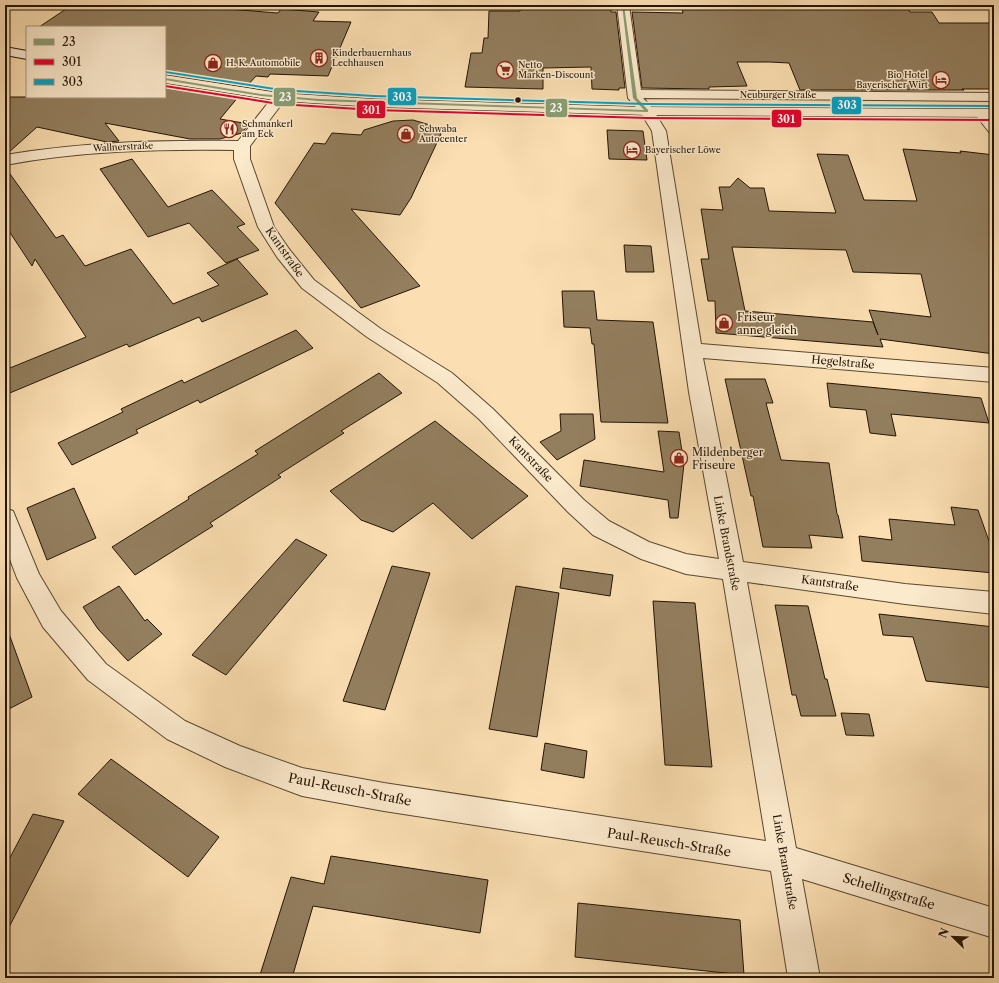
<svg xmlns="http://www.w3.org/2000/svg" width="999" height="983" font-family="'Libre Caslon Text',serif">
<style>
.building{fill:#937e5e;stroke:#231503;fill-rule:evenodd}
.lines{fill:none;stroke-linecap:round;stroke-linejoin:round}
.street-casing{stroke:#59482f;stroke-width:2}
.secondary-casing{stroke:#231503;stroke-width:2}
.street{fill:#fceacd;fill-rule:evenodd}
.secondary{fill:#fceacd;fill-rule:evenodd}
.bus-1-casing{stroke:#fceacd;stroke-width:3}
.bus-2-casing{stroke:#fceacd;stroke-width:3}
.bus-3-casing{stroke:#fceacd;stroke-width:3}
.bus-1{fill:#899d72;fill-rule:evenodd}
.bus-2{fill:#e4002b;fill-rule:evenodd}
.bus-3{fill:#02a2c4;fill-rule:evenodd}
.bus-dot{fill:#231503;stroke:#fceacd;stroke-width:1.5}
.labels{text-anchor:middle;stroke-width:3;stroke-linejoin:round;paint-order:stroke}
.far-poi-label{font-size:9px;fill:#231503;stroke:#fceacd;text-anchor:start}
.far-street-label{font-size:9px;fill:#231503;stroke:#fceacd}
.street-label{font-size:11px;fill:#231503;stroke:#fceacd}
.poi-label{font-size:11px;fill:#231503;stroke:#fceacd;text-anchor:start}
.near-street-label{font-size:13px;fill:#231503;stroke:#fceacd}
.line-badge{stroke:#fceacd;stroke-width:1.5}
.badge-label{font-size:11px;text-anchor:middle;font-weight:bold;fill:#fff}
</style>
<rect width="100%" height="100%" fill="#fbdfb2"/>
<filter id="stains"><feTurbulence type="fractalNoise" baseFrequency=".005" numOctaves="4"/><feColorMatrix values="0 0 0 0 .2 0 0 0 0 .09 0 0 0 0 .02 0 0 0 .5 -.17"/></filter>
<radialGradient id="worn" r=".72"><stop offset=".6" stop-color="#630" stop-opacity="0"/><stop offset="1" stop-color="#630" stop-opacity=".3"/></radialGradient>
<g class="building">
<path d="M 72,5 L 203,5 L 202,7 L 278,13 L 281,9 L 319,12 L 313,21 L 351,22 L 328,76 L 270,74 L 268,77 L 256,76 L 247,86 L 165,74 L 165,27 L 39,27 Z"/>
<path d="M 520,5 L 610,5 L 611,12 L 616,12 L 625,88 L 619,88 L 619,90 L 592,89 L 591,67 L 543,68 L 543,89 L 465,87 L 471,53 L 482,53 L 484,38 L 488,38 L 489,11 L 520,11 Z"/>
<path d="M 681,5 L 906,5 L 910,12 L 932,12 L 939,23 L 994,23 L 994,89 L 962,89 L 964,90 L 800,90 L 789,63 L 770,62 L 737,62 L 747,86 L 709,87 L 709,89 L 642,88 L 632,12 L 683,13 Z"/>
<path d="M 165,85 L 239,96 L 220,119 L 249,124 L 242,133 L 220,139 L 190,139 L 105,123 L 119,141 L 107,142 L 37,127 L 8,153 L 5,153 L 5,97 L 165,97 Z"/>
<path d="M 413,120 L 430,125 L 441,134 L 411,198 L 400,215 L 351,209 L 420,286 L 361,308 L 275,203 L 314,143 L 325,144 L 332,133 L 361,135 L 364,130 L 393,121 Z"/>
<path d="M 607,130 L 643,131 L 647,160 L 609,159 Z"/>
<path d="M 903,149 L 961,153 L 960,151 L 994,155 L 994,354 L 880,339 L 883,347 L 716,333 L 715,301 L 708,301 L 701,259 L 709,259 L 701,209 L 723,210 L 719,187 L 730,187 L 738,178 L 750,188 L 764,188 L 769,211 L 836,213 L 817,154 L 848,155 L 864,200 L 917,201 ZM 732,247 L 846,250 L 853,272 L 921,274 L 931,317 L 869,310 L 878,335 L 873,322 L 745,311 Z"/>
<path d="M 132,159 L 168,207 L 212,190 L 245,224 L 237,227 L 259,250 L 226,263 L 189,223 L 148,237 L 100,169 Z"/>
<path d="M 5,167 L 56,238 L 63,235 L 85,266 L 131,249 L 173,304 L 219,285 L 207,273 L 237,259 L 268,294 L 202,322 L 199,317 L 129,347 L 127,344 L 5,395 L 5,370 L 86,337 L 35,259 L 32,266 L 5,225 Z"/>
<path d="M 624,245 L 651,246 L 654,272 L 626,272 Z"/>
<path d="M 562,291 L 594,291 L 597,320 L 653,322 L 668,423 L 601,422 L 594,344 L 592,344 L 590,328 L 564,327 Z"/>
<path d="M 296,330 L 313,348 L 200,403 L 198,400 L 136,430 L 138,433 L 72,465 L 58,443 L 123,412 L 121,409 L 182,380 L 184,383 Z"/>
<path d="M 379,373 L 402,393 L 341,431 L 344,433 L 278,475 L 281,477 L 210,523 L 213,526 L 135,575 L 112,547 L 189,499 L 188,497 L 258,454 L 255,451 Z"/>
<path d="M 725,379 L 765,379 L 773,403 L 766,403 L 781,460 L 829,463 L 837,514 L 838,515 L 843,538 L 809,535 L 812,548 L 763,547 L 753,496 L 751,496 Z"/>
<path d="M 827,383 L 981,398 L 989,423 L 891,414 L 896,436 L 870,433 L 866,410 L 830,407 Z"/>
<path d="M 560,414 L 593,414 L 595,439 L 557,460 L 540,442 L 561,431 Z"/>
<path d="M 435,421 L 528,496 L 472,539 L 433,503 L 393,532 L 361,520 L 330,491 Z"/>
<path d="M 658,431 L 679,432 L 684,464 L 678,518 L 670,518 L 668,500 L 580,486 L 584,460 L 664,472 Z"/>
<path d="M 74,488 L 96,538 L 47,560 L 27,508 Z"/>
<path d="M 951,507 L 978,510 L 989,541 L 994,542 L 994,573 L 862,561 L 859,536 L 892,540 L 889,519 L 955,525 Z"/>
<path d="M 296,539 L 327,555 L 226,675 L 192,655 Z"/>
<path d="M 392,566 L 430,573 L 385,710 L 343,701 Z"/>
<path d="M 563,568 L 613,575 L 610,596 L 560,588 Z"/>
<path d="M 119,586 L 145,621 L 147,619 L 162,634 L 128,661 L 98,629 L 83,607 Z"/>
<path d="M 516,586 L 559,593 L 537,737 L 489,729 Z"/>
<path d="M 653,601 L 695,603 L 712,767 L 665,765 Z"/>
<path d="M 775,605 L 808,606 L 825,679 L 827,679 L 836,716 L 801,716 L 796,695 L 792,695 Z"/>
<path d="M 879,614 L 994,627 L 994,688 L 926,681 L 913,637 L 883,635 Z"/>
<path d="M 8,631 L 32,697 L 5,711 L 5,632 Z"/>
<path d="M 841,713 L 869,714 L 874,736 L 846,735 Z"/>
<path d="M 545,743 L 587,751 L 584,778 L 541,770 Z"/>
<path d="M 111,759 L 219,837 L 188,877 L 78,794 Z"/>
<path d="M 33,814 L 64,821 L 5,935 L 5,867 Z"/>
<path d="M 331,856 L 488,880 L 480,933 L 313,906 L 292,978 L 259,978 L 291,877 L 324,884 Z"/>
<path d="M 578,903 L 740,920 L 744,975 L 575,957 Z"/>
</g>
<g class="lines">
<g class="street-casing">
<g id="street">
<path d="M 5,5 L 13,5 L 11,8 L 5,10 Z"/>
<path d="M 617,5 L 629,5 L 641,90 L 994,93 L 994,101 L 643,98 L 652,108 L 666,131 L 701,344 L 994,368 L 994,382 L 703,358 L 743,562 L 905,584 L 994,592 L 994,614 L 905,604 L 747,582 L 796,848 L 994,908 L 994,938 L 802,879 L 820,978 L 788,978 L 771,871 L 384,811 L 302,796 L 225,767 L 167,739 L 88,680 L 43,627 L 17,578 L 5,546 L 5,508 L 13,511 L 39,574 L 61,611 L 106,664 L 185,721 L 240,746 L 302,768 L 384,783 L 766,841 L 723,579 L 686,574 L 641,559 L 593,535 L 568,512 L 479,419 L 438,383 L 367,337 L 302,288 L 277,257 L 258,227 L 234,159 L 234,150 C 157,149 81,151 5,165 L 5,155 C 82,142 160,140 238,141 L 275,94 L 280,93 L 285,94 L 287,97 L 250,146 L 250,159 L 274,227 L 289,249 L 314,280 L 381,329 L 452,373 L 493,409 L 584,500 L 609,521 L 649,542 L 686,554 L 719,559 L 689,392 L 652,131 L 641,113 L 628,98 Z"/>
<path d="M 981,109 C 994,112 994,122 994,133 L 989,132 L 974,113 L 976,110 Z"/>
</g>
</g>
<g class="secondary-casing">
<g id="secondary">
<path d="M 5,47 L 27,51 L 27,59 L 5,55 Z"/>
<path d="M 165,75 L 280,93 L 374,99 L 647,107 L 994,109 L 994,117 L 647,115 L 374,107 L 280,101 L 165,83 Z"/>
</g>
</g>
<use href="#street" class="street"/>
<use href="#secondary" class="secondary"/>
<g class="bus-1-casing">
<path id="bus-1" d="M 622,5 L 624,5 L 637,98 L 648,110 L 648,112 L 647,112 L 319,101 L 261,96 L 165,80 L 165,78 L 261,94 L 319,99 L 644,110 L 633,98 Z"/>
</g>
<g class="bus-2-casing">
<path id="bus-2" d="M 165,85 L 279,103 L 374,109 L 647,117 L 994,119 L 994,121 L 647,119 L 374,111 L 279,105 L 165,87 Z"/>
</g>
<g class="bus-3-casing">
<path id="bus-3" d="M 165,71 L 281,89 L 374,95 L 647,103 L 994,105 L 994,107 L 647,105 L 374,97 L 281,91 L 166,73 L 165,73 Z"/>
</g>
<use href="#bus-1" class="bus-1"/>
<use href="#bus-2" class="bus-2"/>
<use href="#bus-3" class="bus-3"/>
</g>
<defs>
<g id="building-ring" transform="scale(0.9)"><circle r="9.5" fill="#fceacd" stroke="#8f2418" stroke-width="1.5"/><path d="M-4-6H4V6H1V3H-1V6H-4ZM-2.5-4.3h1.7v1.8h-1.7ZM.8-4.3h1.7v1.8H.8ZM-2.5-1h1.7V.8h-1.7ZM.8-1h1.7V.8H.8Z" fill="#8f2418"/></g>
<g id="shop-ring" transform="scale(0.9)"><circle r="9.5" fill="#fceacd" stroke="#8f2418" stroke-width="1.5"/><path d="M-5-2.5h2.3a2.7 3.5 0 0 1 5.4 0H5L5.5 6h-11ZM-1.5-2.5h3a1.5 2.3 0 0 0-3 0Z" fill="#8f2418"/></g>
<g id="supermarket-ring" transform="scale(0.9)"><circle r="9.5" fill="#fceacd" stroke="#8f2418" stroke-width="1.5"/><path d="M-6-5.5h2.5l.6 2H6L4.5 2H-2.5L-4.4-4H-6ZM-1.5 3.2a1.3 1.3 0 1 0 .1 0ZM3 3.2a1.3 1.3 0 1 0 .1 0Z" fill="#8f2418"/></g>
<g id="hotel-ring" transform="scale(0.9)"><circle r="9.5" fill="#fceacd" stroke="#8f2418" stroke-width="1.5"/><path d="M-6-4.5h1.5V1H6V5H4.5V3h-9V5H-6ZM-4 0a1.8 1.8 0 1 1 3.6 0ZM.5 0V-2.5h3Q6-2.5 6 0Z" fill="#8f2418"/></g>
<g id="restaurant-ring" transform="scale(0.9)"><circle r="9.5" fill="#fceacd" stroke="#8f2418" stroke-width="1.5"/><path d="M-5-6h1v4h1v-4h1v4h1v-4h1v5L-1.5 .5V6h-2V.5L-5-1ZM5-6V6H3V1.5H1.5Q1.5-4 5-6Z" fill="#8f2418"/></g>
</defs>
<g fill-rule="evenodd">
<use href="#building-ring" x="319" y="58"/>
<use href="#shop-ring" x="213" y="63"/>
<use href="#supermarket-ring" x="505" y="70"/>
<use href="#hotel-ring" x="941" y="80"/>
<use href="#restaurant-ring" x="229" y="129"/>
<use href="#shop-ring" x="406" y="134"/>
<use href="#hotel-ring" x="632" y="150"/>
<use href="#shop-ring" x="724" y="323"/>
<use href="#shop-ring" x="679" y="458"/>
</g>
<circle class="bus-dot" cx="518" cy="100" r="3.5"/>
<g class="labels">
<g class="far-poi-label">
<text x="332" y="56">Kinderbauernhaus<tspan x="332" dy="10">Lechhausen</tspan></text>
<text x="226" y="66">H. K. Automobile</text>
<text x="518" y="68">Netto<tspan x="518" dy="10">Marken-Discount</tspan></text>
<text x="928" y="78" text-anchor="end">Bio Hotel<tspan x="928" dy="10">Bayerischer Wirt</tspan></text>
<text x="242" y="127">Schmankerl<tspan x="242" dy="10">am Eck</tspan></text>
<text x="419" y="132">Schwaba<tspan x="419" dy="10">Autocenter</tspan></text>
<text x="645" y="153">Bayerischer Löwe</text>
</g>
<g class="far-street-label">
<text x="778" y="98">Neuburger Straße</text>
<text transform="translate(123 147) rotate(-3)" y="3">Wallnerstraße</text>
</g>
<g class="street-label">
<text transform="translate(285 252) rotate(55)" y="4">Kantstraße</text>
<text transform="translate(843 362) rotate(5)" y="4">Hegelstraße</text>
<text transform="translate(531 459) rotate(46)" y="4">Kantstraße</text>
<text transform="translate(727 543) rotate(79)" y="4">Linke Brandstraße</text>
<text transform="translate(830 583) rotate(8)" y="4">Kantstraße</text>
<text transform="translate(785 862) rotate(80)" y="4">Linke Brandstraße</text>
</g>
<g class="poi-label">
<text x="737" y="321">Friseur<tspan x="737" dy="13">anne gleich</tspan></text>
<text x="692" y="456">Mildenberger<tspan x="692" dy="13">Friseure</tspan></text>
</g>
<g class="near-street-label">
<text transform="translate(350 789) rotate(11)" y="5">Paul-Reusch-Straße</text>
<text transform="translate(669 842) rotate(9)" y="5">Paul-Reusch-Straße</text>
<text transform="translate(889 891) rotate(17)" y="5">Schellingstraße</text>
</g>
</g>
<g class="line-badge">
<rect x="387" y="87" width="30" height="19" rx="4" fill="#02a2c4"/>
<rect x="273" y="87" width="23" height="20" rx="4" fill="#899d72"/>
<rect x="831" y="96" width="31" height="19" rx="4" fill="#02a2c4"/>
<rect x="545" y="98" width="23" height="20" rx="4" fill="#899d72"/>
<rect x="356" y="100" width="30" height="19" rx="4" fill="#e4002b"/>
<rect x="771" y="109" width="31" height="19" rx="4" fill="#e4002b"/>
</g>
<g class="badge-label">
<text x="402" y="101">303</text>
<text x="285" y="101">23</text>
<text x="847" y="109">303</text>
<text x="556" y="112">23</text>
<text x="371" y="114">301</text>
<text x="786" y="123">301</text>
</g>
<rect width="999" height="983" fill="none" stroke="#fbdfb2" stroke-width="20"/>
<rect x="6" y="6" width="987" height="971" fill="none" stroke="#231503" stroke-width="2"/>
<rect x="10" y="10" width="979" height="963" fill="none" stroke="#231503"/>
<rect x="26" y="26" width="140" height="72" fill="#fceacd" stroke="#a5957c"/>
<rect x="34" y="39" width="20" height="6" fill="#899d72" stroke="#a5957c"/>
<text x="62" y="46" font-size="12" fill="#231503">23</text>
<rect x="34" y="59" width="20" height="6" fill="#e4002b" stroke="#a5957c"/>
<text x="62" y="66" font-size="12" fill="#231503">301</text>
<rect x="34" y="79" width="20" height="6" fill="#02a2c4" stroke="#a5957c"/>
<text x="62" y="86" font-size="12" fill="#231503">303</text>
<g transform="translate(953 937) rotate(293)" stroke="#fceacd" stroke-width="3" paint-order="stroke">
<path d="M0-3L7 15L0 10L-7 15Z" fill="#231503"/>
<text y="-6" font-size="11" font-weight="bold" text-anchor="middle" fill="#231503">N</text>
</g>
<rect width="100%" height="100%" filter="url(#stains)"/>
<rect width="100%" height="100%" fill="url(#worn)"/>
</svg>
